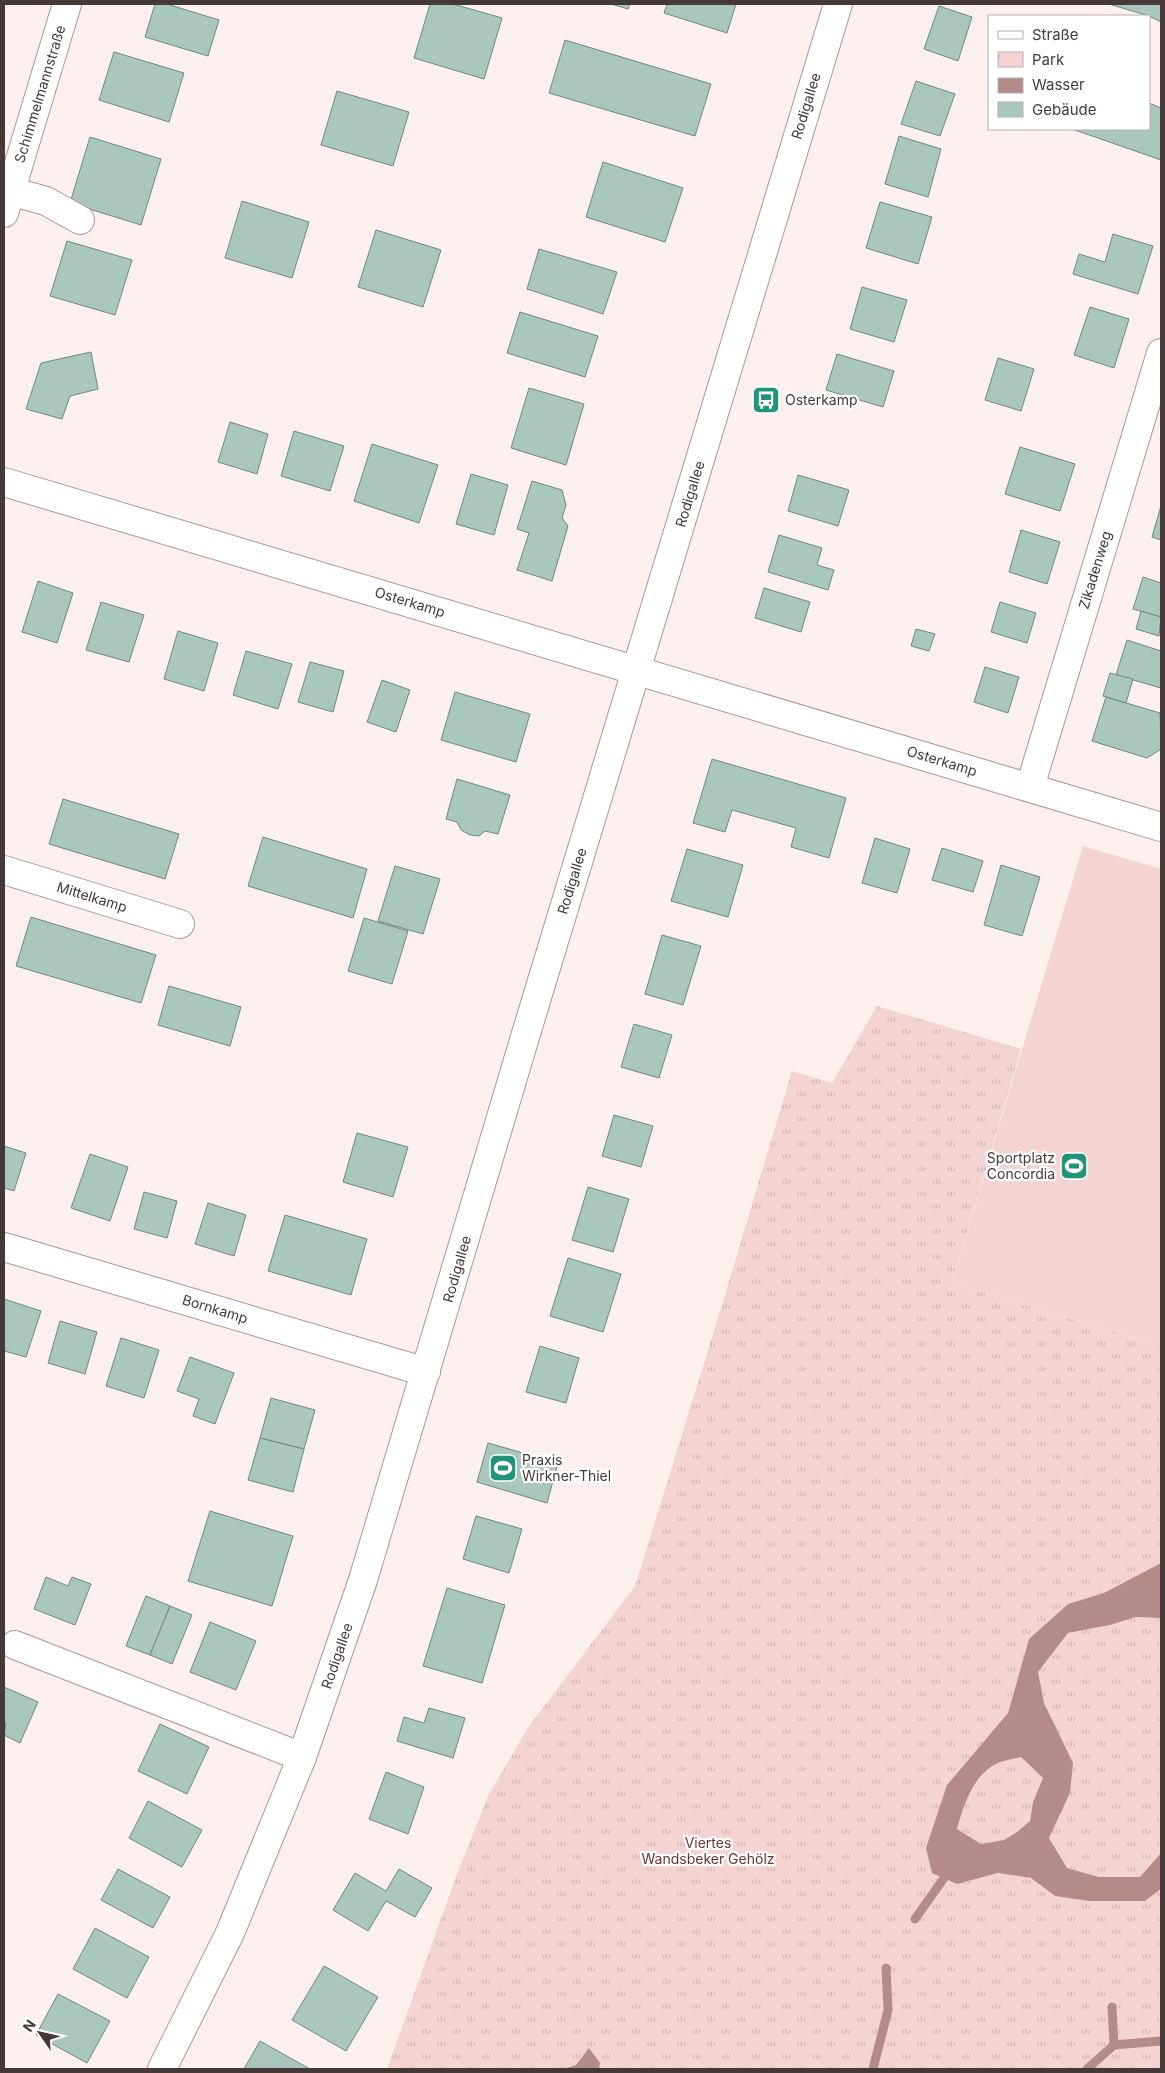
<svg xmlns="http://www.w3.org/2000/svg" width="1165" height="2073" font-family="Inter,sans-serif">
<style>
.grass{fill:#f4d4d2}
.park{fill:url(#park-tufts)}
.water{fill:#b38b88;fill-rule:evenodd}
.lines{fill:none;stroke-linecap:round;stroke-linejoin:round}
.stream{stroke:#b38b88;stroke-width:9}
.building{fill:#aac7bd;stroke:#6d887f}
.minor-casing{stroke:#b29593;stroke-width:30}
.major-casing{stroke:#b29593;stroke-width:30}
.minor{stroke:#fff;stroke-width:28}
.major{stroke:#fff;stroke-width:28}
.labels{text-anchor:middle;stroke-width:4.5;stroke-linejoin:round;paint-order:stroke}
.street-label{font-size:14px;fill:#453938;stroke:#fff}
.poi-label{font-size:14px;fill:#453938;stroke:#fff;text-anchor:start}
.park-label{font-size:14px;fill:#6b3432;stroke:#fff}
</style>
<defs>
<pattern id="park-tufts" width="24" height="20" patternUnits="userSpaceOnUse" patternTransform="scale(1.25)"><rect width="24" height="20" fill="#f4d4d2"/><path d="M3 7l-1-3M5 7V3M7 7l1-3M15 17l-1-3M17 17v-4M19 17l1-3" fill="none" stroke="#d3b7b5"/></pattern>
</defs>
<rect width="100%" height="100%" fill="#fcf0ee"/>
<path class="grass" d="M 1083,846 L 1161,869 L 1161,1346 L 952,1283 Z"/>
<g class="park">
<path d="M 877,1006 L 1021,1049 L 952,1283 L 1161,1346 L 1161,1563 L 1104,1594 L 1068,1604 L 1029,1639 L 1008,1713 L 947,1785 L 957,1884 L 998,1873 L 1031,1878 L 1055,1896 L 1145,1901 L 1161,1889 L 1161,2069 L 599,2069 L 600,2063 L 576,2065 L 564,2069 L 387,2069 L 457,1874 L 488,1796 L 527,1729 L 635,1586 L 722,1305 L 792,1071 L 832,1083 Z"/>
<path d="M 1136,1617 L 1161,1618 L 1161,1853 L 1140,1878 L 1099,1877 L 1067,1868 L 1049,1838 L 1070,1793 L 1057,1733 L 1044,1703 L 1038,1672 L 1068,1633 L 1110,1625 Z"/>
<path d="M 1021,1757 L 1043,1778 L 1033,1802 L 1030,1821 L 1017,1832 L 1004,1840 L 981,1844 L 957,1829 C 965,1805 972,1774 998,1763 C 1005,1760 1014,1759 1021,1757 Z"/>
</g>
<g class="water">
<path d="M 1161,1563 L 1161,1618 L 1136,1617 L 1110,1625 L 1068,1633 L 1038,1672 L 1044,1703 L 1073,1763 L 1070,1793 L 1049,1838 L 1067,1868 L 1099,1877 L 1140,1877 L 1161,1853 L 1161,1889 L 1145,1901 L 1089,1901 L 1055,1896 L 1031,1878 L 998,1873 L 957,1884 L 932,1873 L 926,1848 L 947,1785 L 1008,1713 L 1029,1639 L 1068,1604 L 1104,1593 ZM 1021,1757 L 1043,1778 L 1033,1802 L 1030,1821 L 1017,1832 L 1004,1840 L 981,1844 L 957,1829 C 964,1805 973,1774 998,1763 C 1005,1760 1014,1759 1021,1757 Z"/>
<path d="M 589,2048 L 600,2063 L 599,2069 L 564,2069 L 576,2065 Z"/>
</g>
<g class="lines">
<g class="stream">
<path d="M 915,1919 L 944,1878"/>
<path d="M 1112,2007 L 1114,2045"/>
<path d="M 873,2069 L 888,2010 L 886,1968"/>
<path d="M 1087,2069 L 1114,2045 L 1161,2041"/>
</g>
</g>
<g class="building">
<path d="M 155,4 L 167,4 L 219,20 L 208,56 L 145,37 Z"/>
<path d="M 430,4 L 453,4 L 502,18 L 484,79 L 414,58 Z"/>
<path d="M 611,4 L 630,4 L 628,9 Z"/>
<path d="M 667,4 L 736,4 L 727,33 L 664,13 Z"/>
<path d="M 1109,4 L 1161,4 L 1161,22 L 1149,16 Z"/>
<path d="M 939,6 L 972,17 L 958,61 L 924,49 Z"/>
<path d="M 565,40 L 711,84 L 695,136 L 549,93 Z"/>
<path d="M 114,52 L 184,73 L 169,122 L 99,100 Z"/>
<path d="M 916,81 L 955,94 L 940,136 L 901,124 Z"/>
<path d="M 337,91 L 409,112 L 393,166 L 321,145 Z"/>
<path d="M 1149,103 L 1161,108 L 1161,160 L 1072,129 L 1149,129 Z"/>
<path d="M 899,136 L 941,149 L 928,197 L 885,184 Z"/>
<path d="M 90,137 L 161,159 L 141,225 L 70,203 Z"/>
<path d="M 603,162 L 683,188 L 665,242 L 586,217 Z"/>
<path d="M 242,201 L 309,222 L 292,278 L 225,258 Z"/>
<path d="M 880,202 L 932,217 L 918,264 L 866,248 Z"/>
<path d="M 376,230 L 441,250 L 423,307 L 358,287 Z"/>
<path d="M 1113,234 L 1153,246 L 1138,294 L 1073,274 L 1079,254 L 1105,262 Z"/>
<path d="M 67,241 L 132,260 L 115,315 L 50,296 Z"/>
<path d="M 539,249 L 617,272 L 603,314 L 527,289 Z"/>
<path d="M 862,287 L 907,300 L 894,342 L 850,329 Z"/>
<path d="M 1090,307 L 1129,319 L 1114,368 L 1074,355 Z"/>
<path d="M 520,312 L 598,336 L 585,377 L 507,353 Z"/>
<path d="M 91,352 L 98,389 L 70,396 L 62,419 L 26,409 L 41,363 Z"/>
<path d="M 837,354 L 894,371 L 883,407 L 826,390 Z"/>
<path d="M 998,358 L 1034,369 L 1021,411 L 985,400 Z"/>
<path d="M 529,388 L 584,404 L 566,465 L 511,448 Z"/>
<path d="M 230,422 L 268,434 L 257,474 L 218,462 Z"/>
<path d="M 294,431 L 344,446 L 330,491 L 281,476 Z"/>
<path d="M 372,444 L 438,465 L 419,523 L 354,501 Z"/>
<path d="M 1020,447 L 1075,464 L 1060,511 L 1005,494 Z"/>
<path d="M 471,474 L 508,485 L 494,535 L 456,524 Z"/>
<path d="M 798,475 L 849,490 L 838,526 L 788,511 Z"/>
<path d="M 532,481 L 562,490 L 566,505 L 562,518 L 568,526 L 552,581 L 517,570 L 529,533 L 517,529 Z"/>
<path d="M 1161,506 L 1161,540 L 1152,537 Z"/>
<path d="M 1021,530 L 1060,542 L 1047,584 L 1009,572 Z"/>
<path d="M 779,535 L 822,548 L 817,565 L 834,570 L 828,590 L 768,572 Z"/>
<path d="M 1143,577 L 1161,583 L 1161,617 L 1133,609 Z"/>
<path d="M 38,581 L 73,593 L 57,643 L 22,632 Z"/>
<path d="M 764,588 L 810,602 L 801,632 L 755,618 Z"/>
<path d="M 101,602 L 144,615 L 129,662 L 86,650 Z"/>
<path d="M 1000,602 L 1036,613 L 1027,643 L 991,632 Z"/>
<path d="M 1141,611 L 1161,617 L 1159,636 L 1136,629 Z"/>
<path d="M 916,629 L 935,634 L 929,651 L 911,646 Z"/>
<path d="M 178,631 L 218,643 L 204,691 L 164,679 Z"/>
<path d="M 1127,640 L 1161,651 L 1161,688 L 1116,675 Z"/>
<path d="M 246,651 L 292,664 L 278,709 L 233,695 Z"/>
<path d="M 310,662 L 344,671 L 333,712 L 298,702 Z"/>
<path d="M 985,667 L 1019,677 L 1008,713 L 974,702 Z"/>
<path d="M 1110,673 L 1133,679 L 1126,703 L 1103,696 Z"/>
<path d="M 382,680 L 410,690 L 396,732 L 367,722 Z"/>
<path d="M 455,692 L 530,714 L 516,762 L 441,740 Z"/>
<path d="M 1106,697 L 1160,713 L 1161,749 L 1147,758 L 1092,741 Z"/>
<path d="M 712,759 L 846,798 L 829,858 L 791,847 L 796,828 L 732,810 L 725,832 L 693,823 Z"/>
<path d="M 457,779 L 510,795 L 498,834 L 485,831 L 479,836 L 470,835 L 461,830 L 457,822 L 446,819 Z"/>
<path d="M 63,799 L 179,834 L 165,879 L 49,844 Z"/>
<path d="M 263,837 L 367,869 L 353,918 L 248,886 Z"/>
<path d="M 875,838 L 910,849 L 897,893 L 862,883 Z"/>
<path d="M 942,848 L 983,861 L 973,892 L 932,880 Z"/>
<path d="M 687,849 L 743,865 L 728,917 L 671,901 Z"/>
<path d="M 1001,865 L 1040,877 L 1022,936 L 984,925 Z"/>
<path d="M 395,866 L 440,879 L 423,934 L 378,921 Z"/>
<path d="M 31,917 L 156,955 L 141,1003 L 16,966 Z"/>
<path d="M 364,918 L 408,931 L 392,984 L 348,971 Z"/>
<path d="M 662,935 L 701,946 L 683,1005 L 645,994 Z"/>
<path d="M 169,986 L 241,1007 L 230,1046 L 158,1025 Z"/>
<path d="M 634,1024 L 672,1035 L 659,1078 L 621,1067 Z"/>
<path d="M 614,1115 L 653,1126 L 641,1167 L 602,1156 Z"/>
<path d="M 357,1133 L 408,1147 L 393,1197 L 343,1182 Z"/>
<path d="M 4,1146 L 26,1153 L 14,1191 L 4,1188 Z"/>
<path d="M 90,1154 L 128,1167 L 110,1221 L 71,1208 Z"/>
<path d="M 588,1187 L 629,1199 L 613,1252 L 572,1240 Z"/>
<path d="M 144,1192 L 177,1201 L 167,1238 L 134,1229 Z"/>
<path d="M 208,1203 L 246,1215 L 234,1256 L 195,1244 Z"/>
<path d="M 285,1215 L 367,1239 L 351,1295 L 268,1271 Z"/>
<path d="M 568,1258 L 621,1274 L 603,1332 L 550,1316 Z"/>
<path d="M 4,1299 L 41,1311 L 26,1357 L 4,1351 Z"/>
<path d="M 60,1321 L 97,1332 L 85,1374 L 48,1363 Z"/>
<path d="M 121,1338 L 159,1350 L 144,1398 L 106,1386 Z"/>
<path d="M 540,1346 L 579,1358 L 566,1403 L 526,1392 Z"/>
<path d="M 190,1357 L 234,1373 L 215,1424 L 193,1416 L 199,1399 L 177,1391 Z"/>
<path d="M 271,1398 L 315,1410 L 304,1449 L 260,1438 Z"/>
<path d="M 260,1438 L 304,1449 L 293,1492 L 248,1480 Z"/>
<path d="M 488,1443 L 558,1463 L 547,1503 L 477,1482 Z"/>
<path d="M 210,1511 L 293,1536 L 272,1606 L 188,1581 Z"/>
<path d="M 476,1516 L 522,1529 L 509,1573 L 463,1559 Z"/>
<path d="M 46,1577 L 68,1586 L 72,1577 L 91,1584 L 75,1625 L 34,1609 Z"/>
<path d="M 447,1588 L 505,1605 L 482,1683 L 423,1666 Z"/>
<path d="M 146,1596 L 170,1606 L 150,1655 L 126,1646 Z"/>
<path d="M 170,1606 L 192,1615 L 172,1664 L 150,1655 Z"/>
<path d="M 210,1622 L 256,1641 L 236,1690 L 190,1672 Z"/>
<path d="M 4,1687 L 38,1702 L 20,1743 L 4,1735 L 6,1723 L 4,1723 Z"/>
<path d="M 429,1708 L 465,1718 L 453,1758 L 397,1741 L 404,1717 L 424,1723 Z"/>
<path d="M 160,1724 L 209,1747 L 187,1794 L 138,1771 Z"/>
<path d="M 386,1772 L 424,1787 L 408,1834 L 369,1819 Z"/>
<path d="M 148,1801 L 202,1830 L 182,1867 L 129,1838 Z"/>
<path d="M 118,1869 L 170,1897 L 153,1928 L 101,1900 Z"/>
<path d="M 399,1869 L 432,1888 L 415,1917 L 386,1901 L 368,1931 L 333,1910 L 355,1873 L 386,1891 Z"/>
<path d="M 95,1928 L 149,1957 L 127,1998 L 73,1969 Z"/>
<path d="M 324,1966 L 378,1997 L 346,2051 L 292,2020 Z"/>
<path d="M 58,1994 L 110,2021 L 87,2063 L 36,2035 Z"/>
<path d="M 260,2041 L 310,2069 L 244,2069 Z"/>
</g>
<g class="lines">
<g class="minor-casing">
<g id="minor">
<path d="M 10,191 L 46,201 L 80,220"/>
<path d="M 4,213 L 67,4"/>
<path d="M 4,482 L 1161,827"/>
<path d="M 1030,787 L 1161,353"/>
<path d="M 4,870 L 180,924"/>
<path d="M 4,1247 L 426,1372"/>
<path d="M 15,1645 L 302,1757"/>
</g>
</g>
<g class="major-casing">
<path id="major" d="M 162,2069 L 230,1933 L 302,1757 L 363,1580 L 525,1037 L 838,4"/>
</g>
<use href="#minor" class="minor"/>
<use href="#major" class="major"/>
</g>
<defs>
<g id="bus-square" transform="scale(1.4375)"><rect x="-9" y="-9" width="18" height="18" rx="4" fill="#1f9478" stroke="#fff"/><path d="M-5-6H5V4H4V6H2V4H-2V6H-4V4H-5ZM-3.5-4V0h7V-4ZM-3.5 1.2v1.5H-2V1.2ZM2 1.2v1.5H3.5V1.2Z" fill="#fff"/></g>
<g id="stadium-square" transform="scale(1.4375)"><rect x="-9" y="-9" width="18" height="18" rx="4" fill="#1f9478" stroke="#fff"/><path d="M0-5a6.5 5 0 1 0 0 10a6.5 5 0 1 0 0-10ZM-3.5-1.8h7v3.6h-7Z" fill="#fff"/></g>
</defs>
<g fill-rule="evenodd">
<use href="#bus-square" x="766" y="400"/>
<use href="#stadium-square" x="1074" y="1166"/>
<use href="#stadium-square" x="503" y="1468"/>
</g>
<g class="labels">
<g class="street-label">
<text transform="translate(40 94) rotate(-73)" y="5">Schimmelmannstraße</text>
<text transform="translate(806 106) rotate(-73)" y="5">Rodigallee</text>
<text transform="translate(690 494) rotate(-73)" y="5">Rodigallee</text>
<text transform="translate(1095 570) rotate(-73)" y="5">Zikadenweg</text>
<text transform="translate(410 602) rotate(17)" y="5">Osterkamp</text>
<text transform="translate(942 761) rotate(17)" y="5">Osterkamp</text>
<text transform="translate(572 881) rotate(-73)" y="5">Rodigallee</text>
<text transform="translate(92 897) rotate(17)" y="5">Mittelkamp</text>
<text transform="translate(457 1269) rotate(-74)" y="5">Rodigallee</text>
<text transform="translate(215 1309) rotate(17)" y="5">Bornkamp</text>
<text transform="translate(337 1656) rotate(-71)" y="5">Rodigallee</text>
</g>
<g class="poi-label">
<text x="785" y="405">Osterkamp</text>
<text x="1055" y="1163" text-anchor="end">Sportplatz<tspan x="1055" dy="16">Concordia</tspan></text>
<text x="522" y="1465">Praxis<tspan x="522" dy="16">Wirkner-Thiel</tspan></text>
</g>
<g class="park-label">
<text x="708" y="1848">Viertes<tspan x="708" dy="16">Wandsbeker Gehölz</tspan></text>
</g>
</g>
<rect width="1165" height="2073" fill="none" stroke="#453938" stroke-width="10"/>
<rect x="988" y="15" width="162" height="115" fill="#ffffff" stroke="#b5b0af"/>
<rect x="998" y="31" width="25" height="8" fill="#ffffff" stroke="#b5b0af"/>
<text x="1032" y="40" font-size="15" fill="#453938">Straße</text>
<rect x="998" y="52" width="25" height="15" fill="url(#park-tufts)" stroke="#b5b0af"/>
<text x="1032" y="65" font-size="15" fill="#453938">Park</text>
<rect x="998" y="78" width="25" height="15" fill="#b38b88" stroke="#b5b0af"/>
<text x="1032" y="90" font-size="15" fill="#453938">Wasser</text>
<rect x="998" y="102" width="25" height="15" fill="#aac7bd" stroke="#b5b0af"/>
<text x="1032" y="115" font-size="15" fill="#453938">Gebäude</text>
<g transform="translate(40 2033) rotate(304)" stroke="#ffffff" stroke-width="4" paint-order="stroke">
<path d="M0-4L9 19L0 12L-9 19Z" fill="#453938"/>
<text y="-8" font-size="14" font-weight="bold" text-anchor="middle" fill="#453938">N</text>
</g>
</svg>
